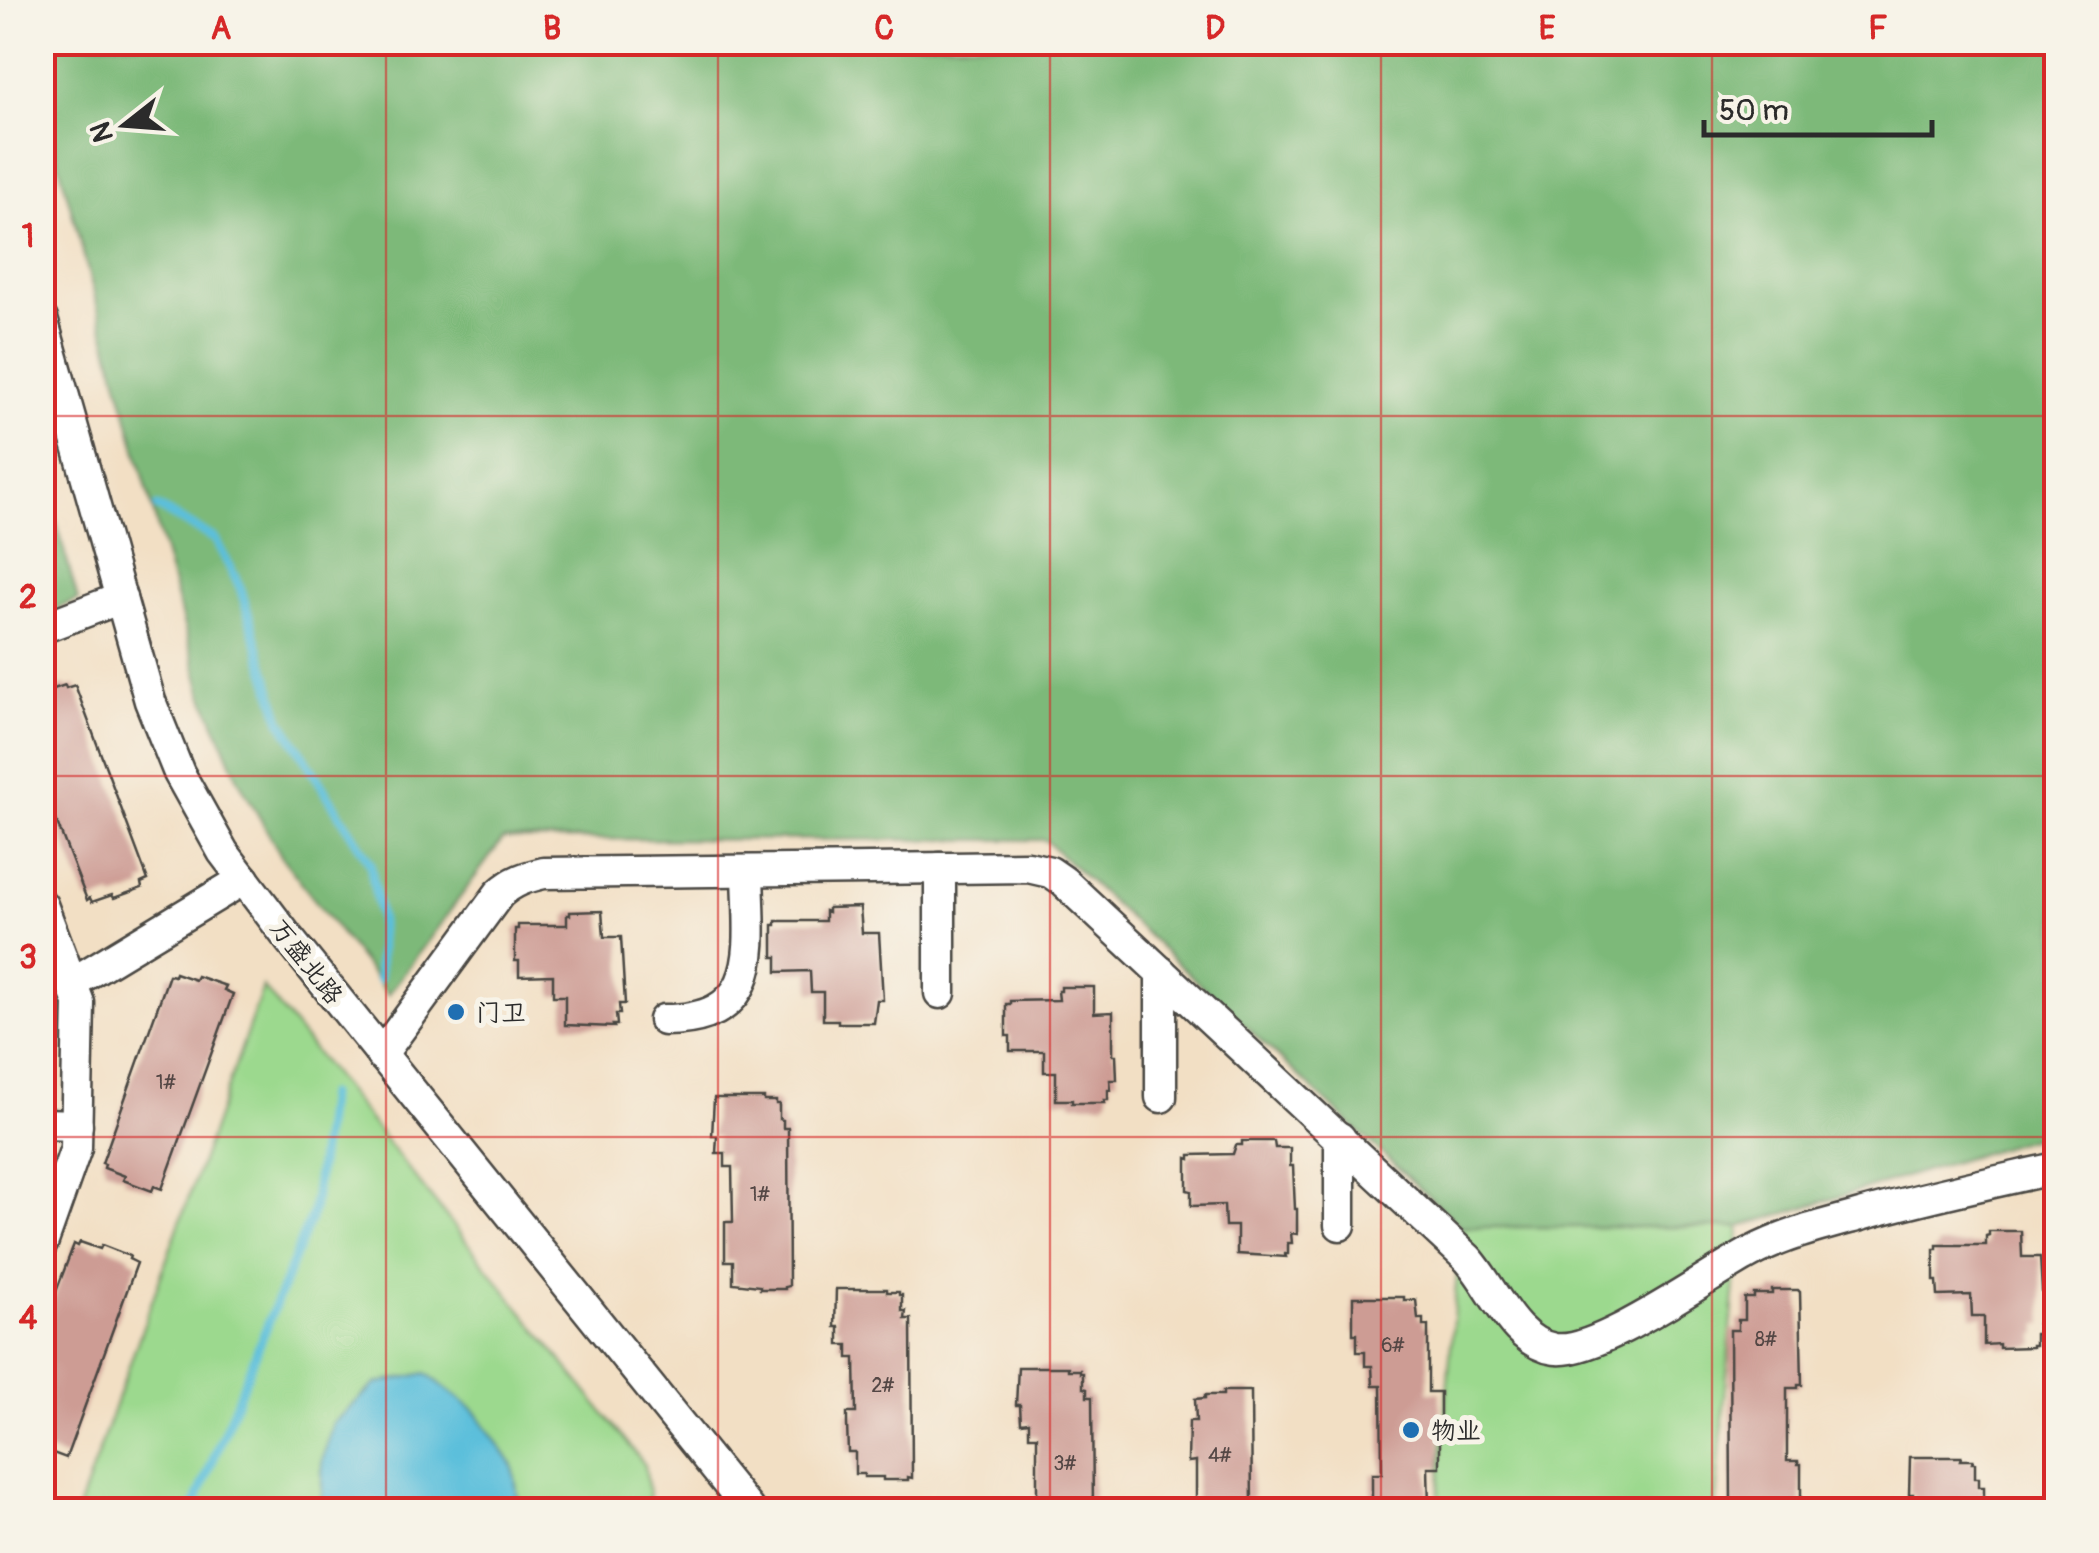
<svg xmlns="http://www.w3.org/2000/svg" width="2099" height="1553" font-family="Pangolin,'LXGW WenKai TC',sans-serif">
<style>
.green{fill:#9cd98e;stroke:#64825c;stroke-width:2.5}
.forest{fill:#7db979;stroke:#547252;stroke-width:2.5}
.water{fill:#5cbfdb;stroke:#447583;stroke-width:2.5}
.lines{fill:none;stroke-linecap:round;stroke-linejoin:round}
.stream{stroke:#5cbfdb;stroke-width:9}
.building{fill:#cd9c94}
.minor-casing{stroke:#494642;stroke-width:35}
.minor{stroke:#fff;stroke-width:30}
.grid{fill:none;stroke:#d62828;stroke-width:2.5;stroke-opacity:0.55}
.poi-dot{fill:#1f6fb2;stroke:#f7f3e8;stroke-width:4}
.labels{text-anchor:middle;stroke-width:10;stroke-linejoin:round;paint-order:stroke}
.number-label{font-size:20px;fill:#544745}
.street-label{font-size:25px;fill:#2b2b2b;stroke:#f7f3e8}
.poi-label{font-size:25px;fill:#2b2b2b;stroke:#f7f3e8;text-anchor:start}
.neatline{fill:none;stroke:#d62828;stroke-width:4}
.grid-label{font-size:32px;text-anchor:middle;font-weight:bold;fill:#d62828}
</style>
<rect width="100%" height="100%" fill="#f7f3e8"/>
<filter id="ink" filterUnits="userSpaceOnUse"><feTurbulence type="fractalNoise" baseFrequency=".01" numOctaves="2"/><feDisplacementMap in="SourceGraphic" scale="20" xChannelSelector="R" yChannelSelector="G"/><feConvolveMatrix kernelMatrix="1 2 1 2 8 2 1 2 1" color-interpolation-filters="sRGB"/></filter>
<filter id="wash" filterUnits="userSpaceOnUse"><feTurbulence type="fractalNoise" baseFrequency=".0048" numOctaves="4" result="noise"/><feDisplacementMap in="SourceGraphic" scale="40" xChannelSelector="R" yChannelSelector="G"/><feGaussianBlur stdDeviation="2.25" result="paint"/><feColorMatrix in="noise" values="0 0 0 0 0 0 0 0 0 0 0 0 0 0 0 0 0 1.4 0 .05"/><feComposite in="paint" operator="in"/></filter>
<g filter="url(#wash)">
<rect width="100%" height="100%" fill="#f2dfc4"/>
<g class="green">
<path d="M 263,987 L 645,1465 L 651,1510 L 78,1510 Z"/>
<path d="M 1461,1227 L 1740,1227 L 1715,1510 L 1437,1510 Z"/>
</g>
<g class="forest">
<path d="M 42,43 L 2056,43 L 2056,1131 L 1740,1227 L 1461,1227 L 1045,840 L 503,839 L 388,995 L 283,859 L 238,779 L 202,692 L 47,120 L 43,93 Z"/>
<path d="M 42,471 L 78,600 L 42,614 Z"/>
</g>
<path class="water" d="M 426,1373 L 475,1411 L 513,1466 L 520,1510 L 322,1510 L 322,1461 L 333,1423 L 376,1384 Z"/>
<g class="lines">
<g class="stream">
<path d="M 157,507 L 215,539 L 240,587 L 281,720 L 370,863 L 380,918 L 379,979"/>
<path d="M 193,1510 L 313,1211 L 328,1095"/>
</g>
</g>
<g id="blocks">
<g class="building">
<path d="M 65,685 L 66,688 L 75,685 L 148,880 L 141,883 L 142,888 L 114,898 L 112,895 L 92,902 L 90,898 L 87,900 L 53,812 L 49,813 L 42,796 L 42,693 Z"/>
<path d="M 860,907 L 862,933 L 879,933 L 883,1000 L 877,1000 L 874,1023 L 838,1023 L 838,1020 L 823,1020 L 823,992 L 811,992 L 810,971 L 777,972 L 777,957 L 773,957 L 773,925 L 776,925 L 776,921 L 825,921 L 825,911 L 828,912 L 828,908 Z"/>
<path d="M 602,911 L 604,937 L 621,937 L 625,1004 L 619,1004 L 620,1014 L 616,1014 L 617,1025 L 613,1025 L 614,1027 L 565,1025 L 565,996 L 553,996 L 553,975 L 519,976 L 519,961 L 515,961 L 515,929 L 518,929 L 518,925 L 567,925 L 567,915 L 570,915 L 570,912 Z"/>
<path d="M 175,973 L 195,980 L 197,976 L 226,986 L 224,990 L 233,994 L 162,1189 L 154,1186 L 152,1191 L 123,1180 L 125,1176 L 104,1168 L 105,1164 L 102,1163 L 169,975 L 174,976 Z"/>
<path d="M 1061,987 L 1094,987 L 1094,1013 L 1113,1012 L 1113,1055 L 1116,1055 L 1117,1080 L 1110,1080 L 1111,1090 L 1108,1090 L 1108,1100 L 1104,1100 L 1105,1103 L 1072,1103 L 1072,1100 L 1056,1100 L 1056,1072 L 1044,1072 L 1044,1051 L 1010,1051 L 1010,1036 L 1006,1036 L 1006,1004 L 1010,1004 L 1010,1001 L 1059,1000 L 1058,991 L 1061,991 Z"/>
<path d="M 714,1098 L 764,1098 L 764,1101 L 776,1101 L 776,1104 L 779,1104 L 779,1119 L 783,1120 L 783,1128 L 788,1128 L 789,1286 L 785,1287 L 785,1289 L 760,1289 L 760,1286 L 733,1283 L 733,1261 L 725,1261 L 725,1222 L 733,1222 L 732,1167 L 725,1167 L 725,1153 L 716,1153 L 717,1136 L 712,1136 Z"/>
<path d="M 1242,1141 L 1274,1141 L 1275,1148 L 1290,1148 L 1290,1166 L 1293,1166 L 1295,1209 L 1297,1209 L 1297,1234 L 1291,1233 L 1292,1243 L 1288,1243 L 1288,1254 L 1285,1254 L 1286,1257 L 1237,1254 L 1237,1226 L 1225,1226 L 1224,1205 L 1191,1206 L 1191,1191 L 1187,1190 L 1187,1158 L 1190,1159 L 1190,1155 L 1233,1154 L 1236,1145 L 1242,1145 Z"/>
<path d="M 1989,1231 L 2021,1231 L 2022,1257 L 2040,1257 L 2044,1324 L 2038,1324 L 2038,1334 L 2035,1334 L 2035,1345 L 2032,1345 L 2032,1347 L 1999,1348 L 1999,1344 L 1984,1345 L 1984,1316 L 1972,1316 L 1971,1295 L 1938,1296 L 1937,1281 L 1934,1281 L 1934,1249 L 1937,1249 L 1937,1245 L 1986,1245 L 1986,1236 L 1989,1235 Z"/>
<path d="M 80,1242 L 100,1249 L 102,1245 L 130,1256 L 129,1259 L 137,1263 L 66,1458 L 42,1449 L 42,1329 L 74,1244 L 78,1246 Z"/>
<path d="M 836,1289 L 887,1289 L 887,1292 L 899,1292 L 899,1295 L 902,1295 L 902,1311 L 906,1311 L 905,1319 L 911,1319 L 912,1478 L 908,1477 L 908,1480 L 883,1480 L 883,1477 L 864,1477 L 864,1474 L 855,1474 L 855,1452 L 848,1452 L 847,1424 L 847,1413 L 856,1413 L 855,1358 L 848,1358 L 848,1345 L 839,1345 L 839,1327 L 835,1327 Z"/>
<path d="M 1772,1290 L 1798,1290 L 1800,1292 L 1802,1385 L 1798,1385 L 1798,1388 L 1787,1388 L 1787,1461 L 1798,1461 L 1798,1464 L 1801,1464 L 1801,1510 L 1731,1510 L 1730,1330 L 1738,1330 L 1738,1320 L 1745,1320 L 1745,1298 L 1754,1298 L 1754,1294 L 1772,1294 Z"/>
<path d="M 1353,1297 L 1404,1297 L 1404,1300 L 1416,1300 L 1418,1319 L 1423,1319 L 1423,1326 L 1428,1326 L 1428,1392 L 1440,1392 L 1440,1467 L 1428,1467 L 1429,1510 L 1372,1510 L 1372,1474 L 1382,1474 L 1381,1386 L 1373,1386 L 1372,1366 L 1365,1366 L 1365,1352 L 1357,1352 L 1357,1334 L 1353,1334 Z"/>
<path d="M 1018,1367 L 1068,1367 L 1068,1370 L 1080,1370 L 1080,1373 L 1083,1373 L 1083,1388 L 1087,1389 L 1087,1397 L 1092,1397 L 1093,1510 L 1037,1510 L 1037,1436 L 1029,1436 L 1029,1422 L 1021,1423 L 1020,1405 L 1016,1405 Z"/>
<path d="M 1223,1391 L 1251,1391 L 1252,1510 L 1196,1510 L 1196,1461 L 1188,1462 L 1189,1421 L 1196,1421 L 1195,1399 L 1205,1398 L 1205,1395 L 1223,1395 Z"/>
<path d="M 1910,1457 L 1961,1457 L 1960,1460 L 1973,1460 L 1972,1463 L 1975,1463 L 1975,1478 L 1979,1478 L 1979,1487 L 1984,1487 L 1984,1510 L 1913,1510 L 1913,1494 L 1909,1494 Z"/>
</g>
</g>
</g>
<g filter="url(#ink)">
<use href="#blocks" fill-opacity="0" stroke="#494642" stroke-width="2.5"/>
<g class="lines">
<g class="minor-casing">
<g id="minor">
<path d="M 42,319 L 150,701 L 179,773 L 223,852 L 289,939 L 749,1510"/>
<path d="M 42,628 L 121,598"/>
<path d="M 42,905 L 79,1003 L 76,1148 L 42,1244"/>
<path d="M 1161,972 L 1161,1097"/>
<path d="M 72,983 L 244,879"/>
<path d="M 940,993 L 940,868"/>
<path d="M 664,1020 C 766,1020 749,945 748,871"/>
<path d="M 381,1055 L 499,894 C 513,881 526,877 544,873 L 1028,867 L 1050,872 L 1063,881 L 1468,1259 C 1494,1288 1513,1343 1555,1349 C 1598,1355 1707,1276 1750,1253 C 1784,1235 1820,1226 1857,1216 C 1923,1197 1990,1183 2056,1168"/>
<path d="M 42,1124 L 77,1125"/>
<path d="M 1340,1138 L 1340,1225"/>
</g>
</g>
<use href="#minor" class="minor"/>
</g>
</g>
<path class="grid" d="M 386,42 L 386,1510M 718,42 L 718,1510M 1050,42 L 1050,1510M 1381,42 L 1381,1510M 1712,42 L 1712,1510M 42,416 L 2056,416M 42,776 L 2056,776M 42,1137 L 2056,1137"/>
<g class="poi-dot">
<circle cx="456" cy="1012" r="10"/>
<circle cx="1411" cy="1430" r="10"/>
</g>
<g class="labels">
<g class="number-label">
<text x="166" y="1089">1#</text>
<text x="760" y="1201">1#</text>
<text x="1766" y="1346">8#</text>
<text x="1393" y="1352">6#</text>
<text x="883" y="1392">2#</text>
<text x="1220" y="1462">4#</text>
<text x="1065" y="1470">3#</text>
</g>
<g class="street-label">
<text transform="translate(307 961) rotate(52)" y="9">万盛北路</text>
</g>
<g class="poi-label">
<text x="476" y="1021">门卫</text>
<text x="1431" y="1439">物业</text>
</g>
</g>
<rect width="2099" height="1553" fill="none" stroke="#f7f3e8" stroke-width="110"/>
<g transform="translate(125 125) rotate(253)" stroke="#f7f3e8" stroke-width="8" paint-order="stroke">
<path d="M0-8L18 38L0 25L-18 38Z" fill="#2b2b2b"/>
<text y="-15" font-size="28" font-weight="bold" text-anchor="middle" fill="#2b2b2b">N</text>
</g>
<path d="M1704 120v15h228v-15" fill="none" stroke="#2b2b2b" stroke-width="5"/>
<text x="1719" y="120" font-size="30" fill="#2b2b2b" stroke="#f7f3e8" stroke-width="8" paint-order="stroke">50 m</text>
<rect x="55" y="55" width="1989" height="1443" class="neatline"/>
<g class="grid-label">
<text x="221" y="39">A</text>
<text x="552" y="39">B</text>
<text x="884" y="39">C</text>
<text x="1215" y="39">D</text>
<text x="1547" y="39">E</text>
<text x="1878" y="39">F</text>
<text x="28" y="247">1</text>
<text x="28" y="608">2</text>
<text x="28" y="968">3</text>
<text x="28" y="1329">4</text>
</g>
</svg>
